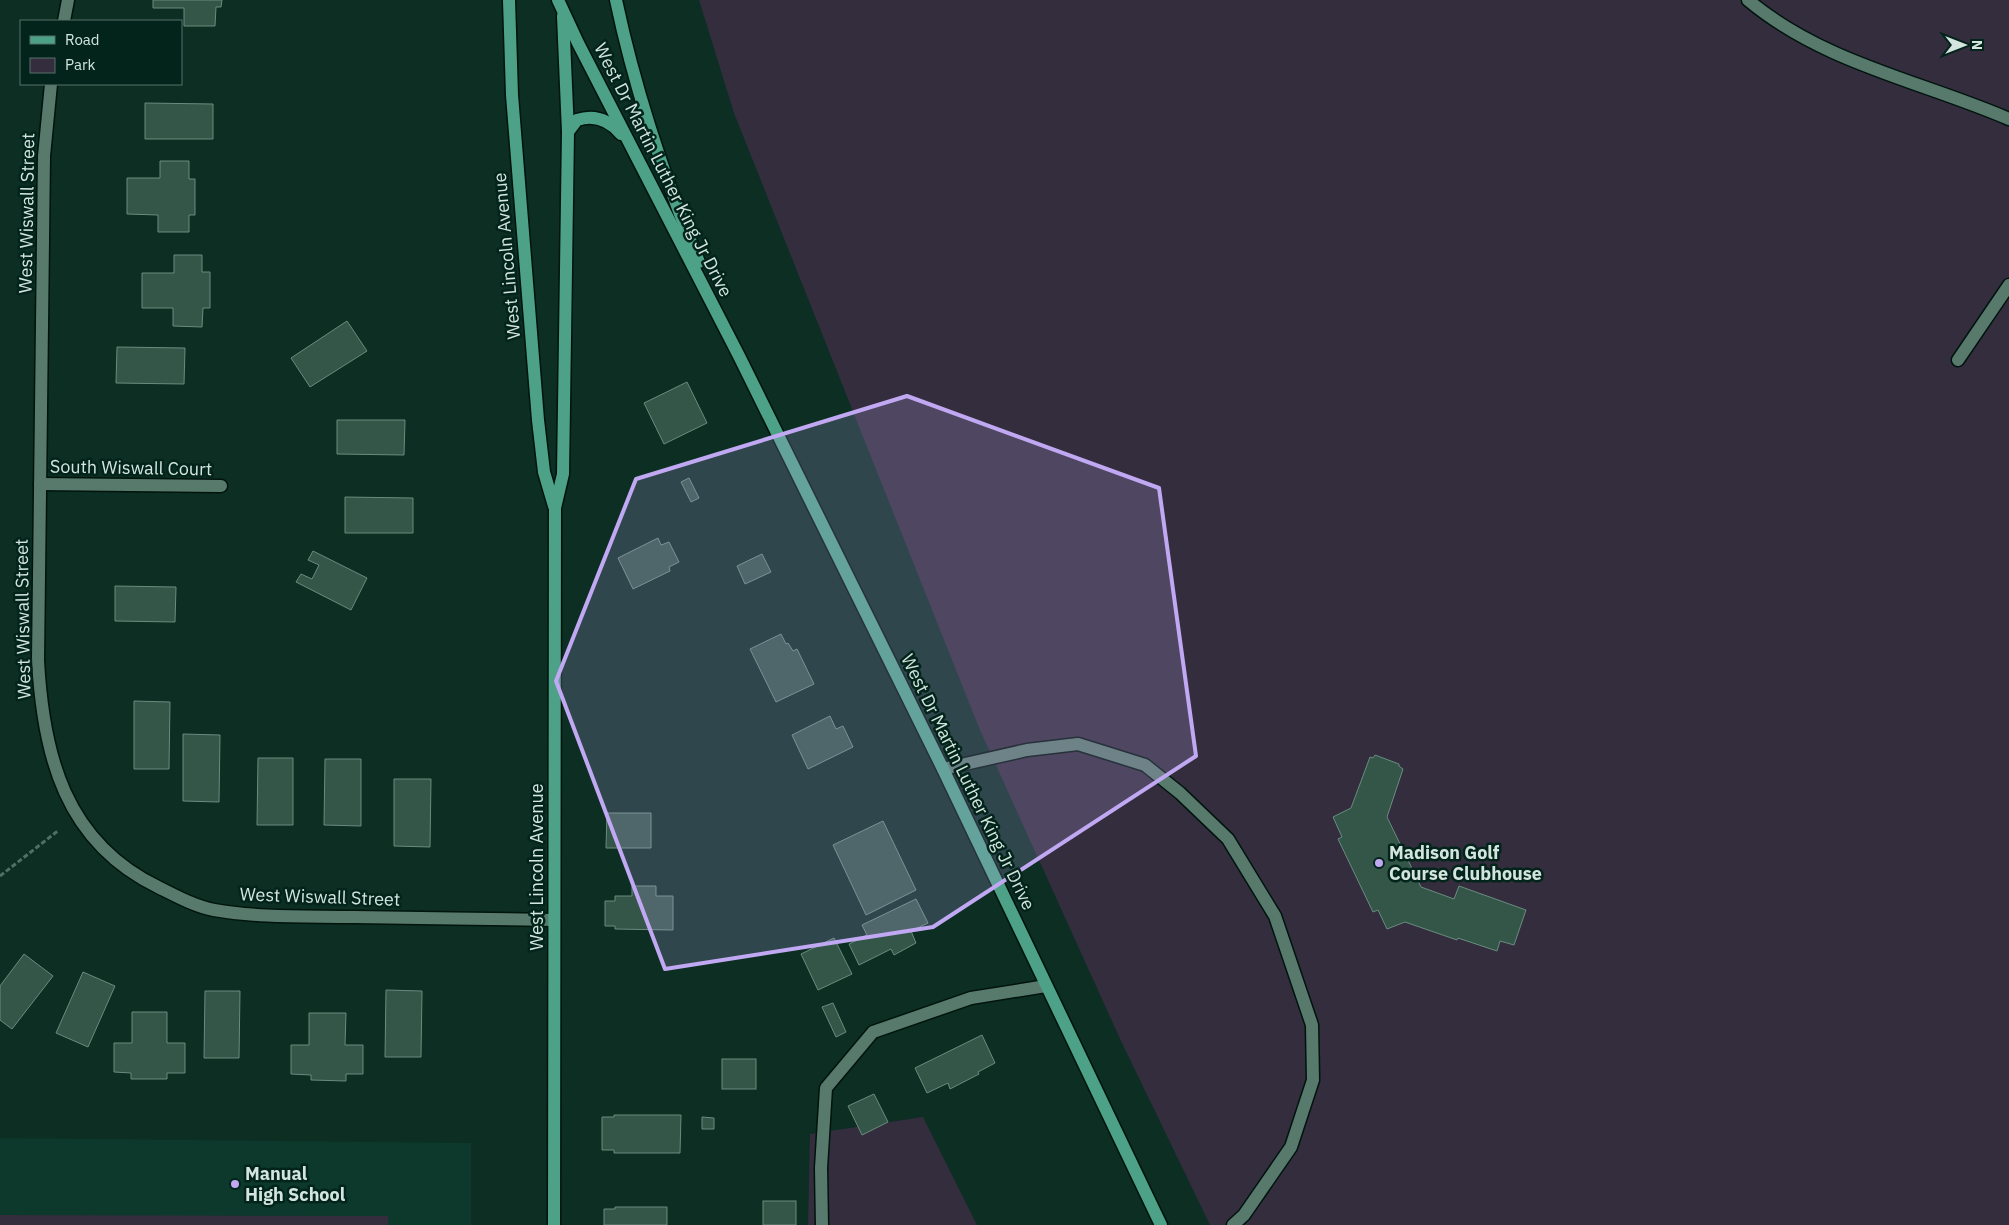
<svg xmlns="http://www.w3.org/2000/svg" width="2009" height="1225" font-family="'IBM Plex Sans',sans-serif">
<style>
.built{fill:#0c392b}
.green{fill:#332d3e}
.building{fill:#335649;stroke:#6a8c7f}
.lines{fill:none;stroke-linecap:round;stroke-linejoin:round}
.minor-casing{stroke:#00140d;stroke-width:15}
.major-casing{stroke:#00140d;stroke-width:15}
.path{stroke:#526f65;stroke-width:3;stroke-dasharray:5 2.5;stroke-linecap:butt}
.minor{stroke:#587a6d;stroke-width:12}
.major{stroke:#4da186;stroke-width:12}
.marked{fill:#c1a8f3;fill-opacity:0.2;stroke:#c1a8f3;stroke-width:4;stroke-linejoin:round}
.poi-dot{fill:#c1a8f3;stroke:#02241a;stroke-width:2}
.labels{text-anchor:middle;stroke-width:5;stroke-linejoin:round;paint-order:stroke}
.street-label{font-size:18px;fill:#d3e5de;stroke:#02241a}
.poi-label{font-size:18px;font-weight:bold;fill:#d3e5de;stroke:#02241a;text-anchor:start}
</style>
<rect width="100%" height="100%" fill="#0c2e23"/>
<path class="built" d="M 0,1138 L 471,1143 L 471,1225 L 0,1225 Z"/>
<g class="green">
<path d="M 699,0 L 2009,0 L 2009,1225 L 1210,1225 L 1121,1041 L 980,730 L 734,113 Z"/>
<path d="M 923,1117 L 977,1225 L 808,1225 L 810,1134 Z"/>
<path d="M 0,1215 L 388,1216 L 388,1225 L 0,1225 Z"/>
</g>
<g class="building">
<path d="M 153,0 L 222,0 L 221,7 L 216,7 L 215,26 L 184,26 L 184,8 L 153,8 Z"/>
<path d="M 145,103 L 213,104 L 213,139 L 145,139 Z"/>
<path d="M 160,161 L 189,161 L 189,179 L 195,179 L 195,215 L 189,215 L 189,232 L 158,232 L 158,215 L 127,214 L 127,178 L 160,178 Z"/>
<path d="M 174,255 L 202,255 L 202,272 L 210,272 L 210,308 L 203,308 L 202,327 L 173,326 L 173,308 L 142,308 L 142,273 L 174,273 Z"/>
<path d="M 347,321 L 367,351 L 310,387 L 291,358 Z"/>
<path d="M 117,347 L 185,348 L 184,384 L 116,383 Z"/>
<path d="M 687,382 L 707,423 L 664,444 L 644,403 Z"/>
<path d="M 337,420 L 405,420 L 404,455 L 337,454 Z"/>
<path d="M 689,478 L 699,498 L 691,502 L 681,482 Z"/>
<path d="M 345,497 L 413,498 L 413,533 L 345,533 Z"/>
<path d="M 658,538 L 661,545 L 669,542 L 679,562 L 669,567 L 670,571 L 633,589 L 618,558 Z"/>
<path d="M 313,551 L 367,578 L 351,610 L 296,582 L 301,574 L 312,579 L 319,565 L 308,560 Z"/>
<path d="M 762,554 L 771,572 L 745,584 L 737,566 Z"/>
<path d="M 115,586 L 176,587 L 175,622 L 115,621 Z"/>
<path d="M 781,634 L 786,644 L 788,643 L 793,651 L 797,649 L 814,684 L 776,702 L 750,649 Z"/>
<path d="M 134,701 L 170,702 L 169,769 L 134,769 Z"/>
<path d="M 830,716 L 836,729 L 843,726 L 853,747 L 808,769 L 792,735 Z"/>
<path d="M 183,734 L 220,735 L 219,802 L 183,801 Z"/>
<path d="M 1375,755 L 1399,764 L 1399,766 L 1403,769 L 1387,817 L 1421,887 L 1454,899 L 1459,886 L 1526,910 L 1514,945 L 1500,941 L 1497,951 L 1458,938 L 1457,940 L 1405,922 L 1387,929 L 1378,910 L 1373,912 L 1338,839 L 1342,837 L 1333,817 L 1351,808 L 1370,757 L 1373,758 Z"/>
<path d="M 258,758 L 293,758 L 293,825 L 257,825 Z"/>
<path d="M 325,759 L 361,759 L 361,826 L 324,825 Z"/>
<path d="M 394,779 L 431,779 L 430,847 L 394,846 Z"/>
<path d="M 607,813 L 651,813 L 651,848 L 606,848 Z"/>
<path d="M 883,821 L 916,890 L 866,915 L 833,845 Z"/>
<path d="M 632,886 L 656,886 L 656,896 L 673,896 L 673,930 L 615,929 L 615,926 L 605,926 L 605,901 L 615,901 L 615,896 L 632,896 Z"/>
<path d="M 916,899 L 928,923 L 911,931 L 916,943 L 894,955 L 891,949 L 859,965 L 849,944 L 867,935 L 862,925 Z"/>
<path d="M 834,938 L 852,974 L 818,990 L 801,954 Z"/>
<path d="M 24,954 L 53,976 L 12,1029 L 0,1020 L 0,986 Z"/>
<path d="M 83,972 L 115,986 L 88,1047 L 56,1033 Z"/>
<path d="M 386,990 L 422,991 L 421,1057 L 385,1057 Z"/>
<path d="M 205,991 L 240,991 L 239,1058 L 204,1058 Z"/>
<path d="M 833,1003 L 846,1032 L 836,1037 L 822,1007 Z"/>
<path d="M 132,1012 L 167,1012 L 167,1043 L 185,1043 L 185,1073 L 167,1073 L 167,1079 L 131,1079 L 131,1073 L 114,1072 L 114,1043 L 132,1043 Z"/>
<path d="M 309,1013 L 346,1013 L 345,1045 L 363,1045 L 363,1074 L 346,1074 L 346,1081 L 311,1080 L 311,1075 L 291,1074 L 291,1045 L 309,1045 Z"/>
<path d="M 982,1035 L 995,1063 L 978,1072 L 979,1074 L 950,1089 L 948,1083 L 927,1093 L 915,1068 Z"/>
<rect x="722" y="1059" width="34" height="30"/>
<path d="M 874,1094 L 888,1122 L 862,1135 L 848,1106 Z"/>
<path d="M 614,1115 L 681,1115 L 680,1153 L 614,1153 L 614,1150 L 602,1150 L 602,1117 L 614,1117 Z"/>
<path d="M 702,1117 L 714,1118 L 714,1129 L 702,1129 Z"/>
<rect x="763" y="1201" width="33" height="24"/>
<path d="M 615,1207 L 667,1207 L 667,1225 L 604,1225 L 604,1209 L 615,1209 Z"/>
</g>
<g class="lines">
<g class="minor-casing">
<g id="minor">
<path d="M 1748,0 C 1823,63 1921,81 2009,119"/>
<path d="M 64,21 L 68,0"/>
<path d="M 51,84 L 44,156 L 38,660 C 43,755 65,842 158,887 C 176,896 194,906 214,910 C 259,918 308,916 354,917 C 421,918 487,919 554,920"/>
<path d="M 1958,360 L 2009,285"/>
<path d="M 40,484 L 221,486"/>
<path d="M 943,769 L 1027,750 L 1078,744 L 1145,765 L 1180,793 L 1228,839 L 1275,916 L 1312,1025 L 1313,1080 L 1291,1147 L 1244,1215 L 1233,1225"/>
<path d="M 822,1225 L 821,1168 L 826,1088 L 873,1032 L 971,998 L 1046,986"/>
</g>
</g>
<g class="major-casing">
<g id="major">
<path d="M 509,0 L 512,95 L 538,420 L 544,472 L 554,506"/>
<path d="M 558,0 L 578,43 L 739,356 L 943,769 L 1161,1225"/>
<path d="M 616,0 C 635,90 664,177 699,262"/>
<path d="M 568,132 L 577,120 C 595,114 609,120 621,134"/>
<path d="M 554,1225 L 555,508 L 563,474 L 568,132 L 563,16"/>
</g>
</g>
<path class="path" d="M 0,876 L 59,830"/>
<use href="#minor" class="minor"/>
<use href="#major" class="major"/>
</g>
<path class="marked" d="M 907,396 L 1159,488 L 1196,756 L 933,927 L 665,969 L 556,681 L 636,479 Z"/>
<g class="poi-dot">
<circle cx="1379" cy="863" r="5"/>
<circle cx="235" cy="1184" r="5"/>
</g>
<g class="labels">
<g class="street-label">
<text transform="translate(663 170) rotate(63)" y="6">West Dr Martin Luther King Jr Drive</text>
<text transform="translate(27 213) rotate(-89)" y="6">West Wiswall Street</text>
<text transform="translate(507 256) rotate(-95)" y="6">West Lincoln Avenue</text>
<text transform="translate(131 468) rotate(1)" y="6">South Wiswall Court</text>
<text transform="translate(23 619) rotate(-91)" y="6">West Wiswall Street</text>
<text transform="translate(968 782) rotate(64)" y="6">West Dr Martin Luther King Jr Drive</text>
<text transform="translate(537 867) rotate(-90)" y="6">West Lincoln Avenue</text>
<text transform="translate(320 897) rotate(2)" y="6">West Wiswall Street</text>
</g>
<g class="poi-label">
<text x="1389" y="859">Madison Golf<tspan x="1389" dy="21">Course Clubhouse</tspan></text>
<text x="245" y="1180">Manual<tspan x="245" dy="21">High School</tspan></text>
</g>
</g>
<rect x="20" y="20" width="162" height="65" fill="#02241a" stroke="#567168"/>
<rect x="30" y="36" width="25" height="8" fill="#4da186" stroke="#567168"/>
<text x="65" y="45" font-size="15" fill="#d3e5de">Road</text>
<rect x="30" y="58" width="25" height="15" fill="#332d3e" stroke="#567168"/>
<text x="65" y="70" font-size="15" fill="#d3e5de">Park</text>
<g transform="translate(1964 45) rotate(90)" stroke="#02241a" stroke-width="4" paint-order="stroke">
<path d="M0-4L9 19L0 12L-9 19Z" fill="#d3e5de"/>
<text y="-8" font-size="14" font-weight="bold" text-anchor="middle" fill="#d3e5de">N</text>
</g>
</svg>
